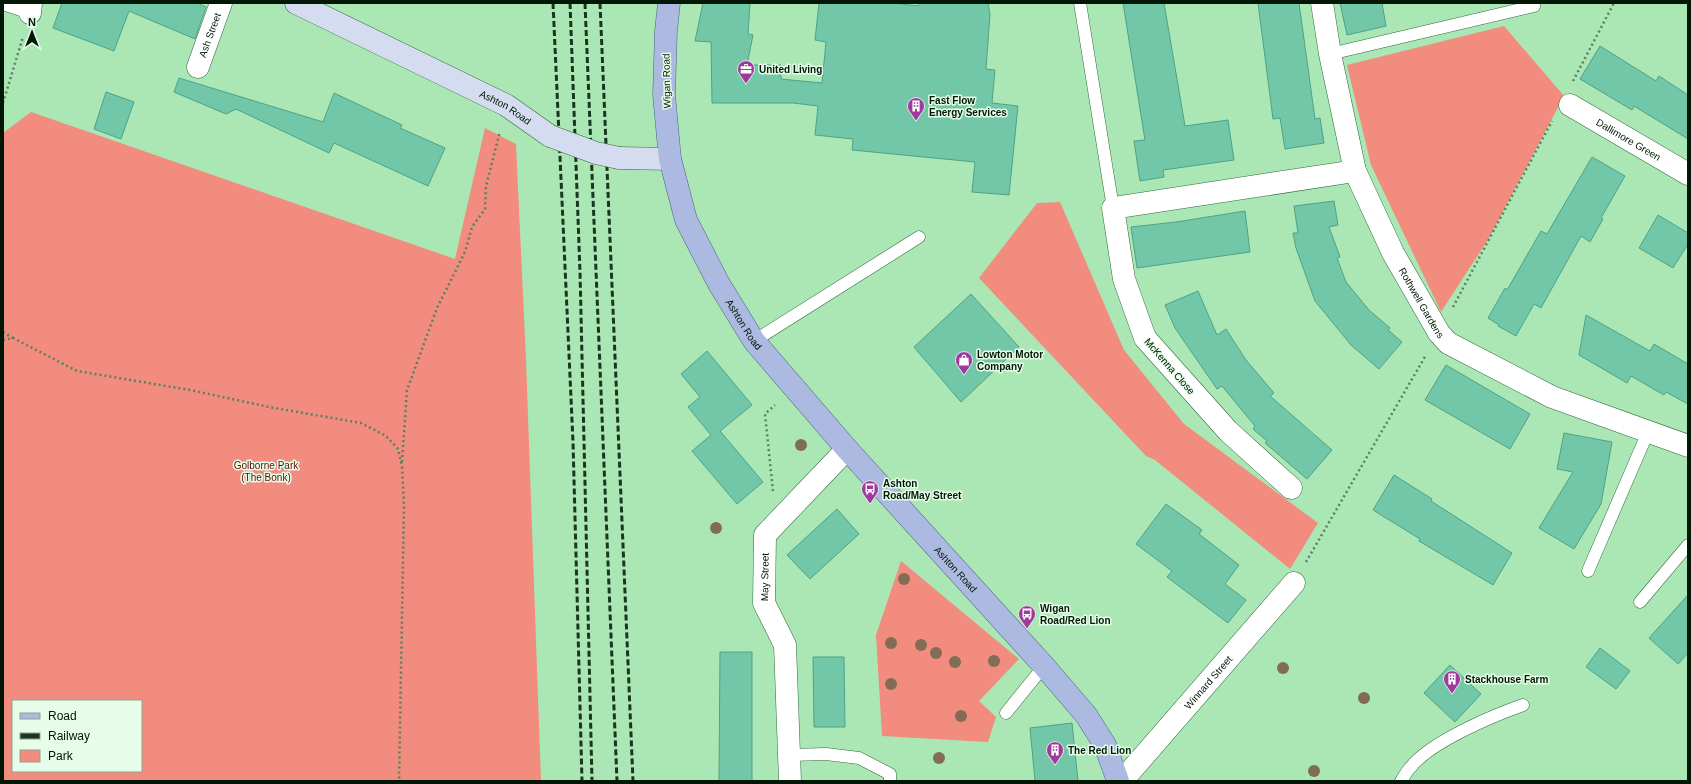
<svg xmlns="http://www.w3.org/2000/svg" width="1691" height="784" font-family="Arial,sans-serif">
<style>
.green{fill:#f18c7e;fill-rule:evenodd}
.building{fill:#73c7a9;stroke:#4ea286}
.lines{fill:none;stroke-linecap:round;stroke-linejoin:round}
.lane-casing{stroke:#30693d;stroke-width:13}
.street-casing{stroke:#30693d;stroke-width:23}
.secondary-casing{stroke:#30693d;stroke-width:23}
.primary-casing{stroke:#4c6286;stroke-width:23}
.path{stroke:#58815f;stroke-width:2.5;stroke-dasharray:2 3;stroke-linecap:butt}
.lane{stroke:#fff;stroke-width:12}
.street{stroke:#fff;stroke-width:22}
.secondary{stroke:#d5dcef;stroke-width:22}
.primary{stroke:#acb9e0;stroke-width:22}
.rail{stroke:#1b3620;stroke-width:3;stroke-dasharray:6 3;stroke-linecap:butt}
.secondary-bridge-casing{stroke:#30693d;stroke-width:23;stroke-linecap:butt}
.secondary-bridge{stroke:#d5dcef;stroke-width:22}
.tree{fill:#816d55}
.labels{text-anchor:middle;stroke-width:3;stroke-linejoin:round;paint-order:stroke}
.street-label{font-size:10px;fill:#021706;stroke:#e6fee9}
.poi-label{font-size:10px;font-weight:bold;fill:#021706;stroke:#e6fee9;text-anchor:start}
.park-label{font-size:10px;fill:#5f0a07;stroke:#e6fee9}
</style>
<rect width="100%" height="100%" fill="#aae7b4"/>
<g class="green">
<path d="M 1504,26 L 1564,96 L 1489,238 L 1441,312 L 1371,165 L 1347,65 Z"/>
<path d="M 31,112 L 455,259 L 485,128 L 516,144 L 526,360 L 541,781 L 3,781 L 3,133 ZM 13,701 L 141,701 L 141,771 L 13,771 Z"/>
<path d="M 1060,202 L 1124,350 L 1184,424 L 1318,523 L 1290,569 L 1155,460 L 1146,456 L 979,278 L 1037,203 Z"/>
<path d="M 901,561 L 1019,659 L 979,701 L 996,717 L 988,742 L 882,736 L 876,635 Z"/>
</g>
<g class="building">
<path d="M 62,3 L 197,3 L 206,7 L 195,39 L 129,11 L 114,51 L 53,28 Z"/>
<path d="M 703,3 L 750,3 L 748,34 L 753,35 L 747,65 L 781,65 L 781,79 L 822,83 L 826,42 L 815,40 L 819,3 L 894,3 L 918,6 L 919,3 L 988,3 L 990,14 L 986,69 L 995,70 L 992,103 L 1018,106 L 1009,195 L 972,192 L 975,162 L 852,150 L 853,139 L 815,135 L 818,106 L 793,103 L 712,103 L 711,42 L 695,41 Z"/>
<path d="M 1123,3 L 1164,3 L 1185,126 L 1228,120 L 1234,160 L 1163,170 L 1164,177 L 1140,181 L 1134,141 L 1145,140 Z"/>
<path d="M 1258,3 L 1299,3 L 1315,119 L 1320,118 L 1324,143 L 1285,149 L 1280,118 L 1273,119 Z"/>
<path d="M 1340,3 L 1382,3 L 1386,26 L 1347,35 Z"/>
<path d="M 1600,46 L 1656,81 L 1659,76 L 1688,95 L 1688,139 L 1634,106 L 1632,110 L 1580,79 Z"/>
<path d="M 179,78 L 323,122 L 334,93 L 402,125 L 400,128 L 445,148 L 428,186 L 334,143 L 329,153 L 236,109 L 226,114 L 174,92 Z"/>
<path d="M 106,92 L 134,102 L 121,139 L 94,129 Z"/>
<path d="M 1592,157 L 1625,176 L 1601,218 L 1603,219 L 1590,242 L 1581,236 L 1541,308 L 1534,304 L 1516,336 L 1498,326 L 1499,325 L 1488,318 L 1505,288 L 1507,290 L 1541,231 L 1547,234 Z"/>
<path d="M 1334,201 L 1338,225 L 1329,227 L 1340,257 L 1337,258 L 1346,282 L 1369,310 L 1390,328 L 1388,330 L 1402,342 L 1379,369 L 1351,345 L 1315,301 L 1296,248 L 1293,233 L 1298,233 L 1294,206 Z"/>
<path d="M 1245,211 L 1250,252 L 1137,268 L 1131,227 L 1176,222 Z"/>
<path d="M 1658,215 L 1688,233 L 1688,244 L 1673,268 L 1639,248 Z"/>
<path d="M 1198,291 L 1217,335 L 1226,329 L 1246,360 L 1274,393 L 1270,396 L 1332,450 L 1307,479 L 1265,443 L 1267,441 L 1253,429 L 1255,426 L 1222,386 L 1217,389 L 1175,328 L 1165,305 Z"/>
<path d="M 971,294 L 1019,347 L 961,402 L 914,347 Z"/>
<path d="M 1586,315 L 1650,351 L 1654,344 L 1688,364 L 1688,404 L 1666,392 L 1664,395 L 1631,376 L 1627,383 L 1579,355 Z"/>
<path d="M 707,351 L 752,405 L 720,431 L 763,482 L 737,504 L 692,451 L 711,435 L 688,407 L 700,397 L 681,374 Z"/>
<path d="M 1446,365 L 1530,414 L 1510,449 L 1425,400 Z"/>
<path d="M 1564,433 L 1612,442 L 1601,504 L 1574,549 L 1539,528 L 1573,472 L 1557,469 Z"/>
<path d="M 1394,475 L 1432,499 L 1431,501 L 1512,553 L 1493,585 L 1419,541 L 1420,539 L 1373,510 Z"/>
<path d="M 1166,504 L 1202,530 L 1199,534 L 1239,565 L 1225,584 L 1246,600 L 1228,623 L 1167,577 L 1172,571 L 1136,544 Z"/>
<path d="M 837,509 L 859,534 L 810,579 L 787,555 Z"/>
<path d="M 1688,595 L 1688,653 L 1678,664 L 1649,638 Z"/>
<path d="M 1600,648 L 1630,671 L 1616,689 L 1586,667 Z"/>
<path d="M 720,652 L 752,652 L 752,781 L 719,781 Z"/>
<path d="M 813,657 L 844,657 L 845,727 L 814,727 Z"/>
<path d="M 1450,665 L 1481,694 L 1455,722 L 1424,693 Z"/>
<path d="M 1072,723 L 1078,781 L 1035,781 L 1030,728 Z"/>
</g>
<g class="lines">
<g class="lane-casing">
<g id="lane">
<path d="M 1080,3 L 1113,208"/>
<path d="M 3,4 L 30,13"/>
<path d="M 1330,54 L 1534,6"/>
<path d="M 754,341 L 919,237"/>
<path d="M 1588,571 L 1648,432"/>
<path d="M 1640,602 L 1688,545"/>
<path d="M 1006,713 L 1044,666"/>
<path d="M 790,755 L 826,754 L 859,758 L 890,774 L 890,781"/>
<path d="M 1401,781 C 1404,777 1406,772 1410,768 C 1430,742 1492,716 1523,705"/>
</g>
</g>
<g class="street-casing">
<g id="street">
<path id="s1" d="M 1322,3 L 1330,54 L 1355,171 L 1393,253 L 1439,333 L 1448,343 L 1552,397 L 1688,446"/>
<path d="M 30,13 L 31,3"/>
<path id="s2" d="M 198,67 L 221,3"/>
<path id="s3" d="M 1570,105 L 1688,174"/>
<path d="M 1291,488 L 1228,431 L 1145,338 L 1124,279 L 1113,208 L 1355,171"/>
<path id="s4" d="M 790,781 L 785,645 L 764,603 L 765,535 L 847,449"/>
<path id="s5" d="M 1122,781 L 1294,583"/>
</g>
</g>
<g class="secondary-casing">
<g id="secondary">
<path id="s6" d="M 296,3 L 506,105 L 550,136"/>
<path d="M 619,158 L 670,159"/>
</g>
</g>
<g class="primary-casing">
<g id="primary">
<path id="s7" d="M 669,3 L 666,31 L 664,95 L 670,159 L 686,220 L 719,284 L 754,341 L 847,449 L 1044,666 L 1086,715 L 1105,745 L 1118,781"/>
</g>
</g>
<g class="path">
<path d="M 1573,81 L 1614,3"/>
<path d="M 3,103 L 23,37"/>
<path d="M 1453,307 L 1552,121"/>
<path d="M 3,332 L 13,338"/>
<path d="M 3,340 L 13,338 L 77,371 L 190,390 L 269,407 L 361,423 L 386,436 L 398,449 L 402,466 L 404,506 L 399,781"/>
<path d="M 402,462 L 407,390 L 437,308 L 465,252 L 472,227 L 485,209 L 486,186 L 500,131"/>
<path d="M 773,491 L 765,414 L 775,405"/>
<path d="M 1306,562 L 1426,355"/>
</g>
<use href="#lane" class="lane"/>
<use href="#street" class="street"/>
<use href="#secondary" class="secondary"/>
<use href="#primary" class="primary"/>
<g class="rail">
<path d="M 553,3 L 573,442 L 582,781"/>
<path d="M 570,3 L 580,272 L 592,781"/>
<path d="M 585,3 L 617,781"/>
<path d="M 600,3 L 633,781"/>
</g>
<g class="secondary-bridge-casing">
<path id="secondary-bridge" d="M 550,136 L 596,153 L 619,158"/>
</g>
<use href="#secondary-bridge" class="secondary-bridge"/>
</g>
<g class="tree">
<circle cx="801" cy="445" r="6"/>
<circle cx="716" cy="528" r="6"/>
<circle cx="904" cy="579" r="6"/>
<circle cx="891" cy="643" r="6"/>
<circle cx="921" cy="645" r="6"/>
<circle cx="936" cy="653" r="6"/>
<circle cx="994" cy="661" r="6"/>
<circle cx="955" cy="662" r="6"/>
<circle cx="1283" cy="668" r="6"/>
<circle cx="891" cy="684" r="6"/>
<circle cx="1364" cy="698" r="6"/>
<circle cx="961" cy="716" r="6"/>
<circle cx="939" cy="758" r="6"/>
<circle cx="1314" cy="771" r="6"/>
</g>
<defs>
<g id="office-pin" transform="scale(0.9)"><path d="M0 17L-7.5 6A9.5 9.5 0 1 1 7.5 6Z" fill="#a0399d" stroke="#e6fee9"/><path d="M-6-3h4V-5.5h4V-3h4V5H-6ZM-1-4.5V-3h2v-1.5ZM-6 0V1H6V0Z" fill="#fff"/></g>
<g id="building-pin" transform="scale(0.9)"><path d="M0 17L-7.5 6A9.5 9.5 0 1 1 7.5 6Z" fill="#a0399d" stroke="#e6fee9"/><path d="M-4-6H4V6H1V3H-1V6H-4ZM-2.5-4.3h1.7v1.8h-1.7ZM.8-4.3h1.7v1.8H.8ZM-2.5-1h1.7V.8h-1.7ZM.8-1h1.7V.8H.8Z" fill="#fff"/></g>
<g id="shop-pin" transform="scale(0.9)"><path d="M0 17L-7.5 6A9.5 9.5 0 1 1 7.5 6Z" fill="#a0399d" stroke="#e6fee9"/><path d="M-5-2.5h2.3a2.7 3.5 0 0 1 5.4 0H5L5.5 6h-11ZM-1.5-2.5h3a1.5 2.3 0 0 0-3 0Z" fill="#fff"/></g>
<g id="bus-pin" transform="scale(0.9)"><path d="M0 17L-7.5 6A9.5 9.5 0 1 1 7.5 6Z" fill="#a0399d" stroke="#e6fee9"/><path d="M-5-6H5V4H4V6H2V4H-2V6H-4V4H-5ZM-3.5-4V0h7V-4ZM-3.5 1.2v1.5H-2V1.2ZM2 1.2v1.5H3.5V1.2Z" fill="#fff"/></g>
</defs>
<g fill-rule="evenodd">
<use href="#office-pin" x="746" y="69"/>
<use href="#building-pin" x="916" y="106"/>
<use href="#shop-pin" x="964" y="360"/>
<use href="#bus-pin" x="870" y="489"/>
<use href="#bus-pin" x="1027" y="614"/>
<use href="#building-pin" x="1452" y="679"/>
<use href="#building-pin" x="1055" y="750"/>
</g>
<g class="labels">
<g class="street-label">
<text dy="4" stroke="none"><textPath href="#s2" startOffset="34">Ash Street</textPath></text>
<text transform="translate(666 81) rotate(-91)" y="4">Wigan Road</text>
<text dy="4" stroke="none"><textPath href="#s6" startOffset="234">Ashton Road</textPath></text>
<text dy="4" stroke="none"><textPath href="#s3" startOffset="68">Dallimore Green</textPath></text>
<text dy="4" stroke="none"><textPath href="#s1" startOffset="319">Rothwell Gardens</textPath></text>
<text dy="4" stroke="none"><textPath href="#s7" startOffset="339">Ashton Road</textPath></text>
<text transform="translate(1170 366) rotate(49)" y="4">McKenna Close</text>
<text dy="4" stroke="none"><textPath href="#s7" startOffset="663">Ashton Road</textPath></text>
<text dy="4" stroke="none"><textPath href="#s4" startOffset="209">May Street</textPath></text>
<text dy="4" stroke="none"><textPath href="#s5" startOffset="131">Winnard Street</textPath></text>
</g>
<g class="poi-label">
<text x="759" y="73">United Living</text>
<text x="929" y="104">Fast Flow<tspan x="929" dy="12">Energy Services</tspan></text>
<text x="977" y="358">Lowton Motor<tspan x="977" dy="12">Company</tspan></text>
<text x="883" y="487">Ashton<tspan x="883" dy="12">Road/May Street</tspan></text>
<text x="1040" y="612">Wigan<tspan x="1040" dy="12">Road/Red Lion</tspan></text>
<text x="1465" y="683">Stackhouse Farm</text>
<text x="1068" y="754">The Red Lion</text>
</g>
<g class="park-label">
<text x="266" y="469">Golborne Park<tspan x="266" dy="12">(The Bonk)</tspan></text>
</g>
</g>
<rect width="1691" height="784" fill="none" stroke="#021706" stroke-width="8"/>
<rect x="12" y="700" width="130" height="72" fill="#e6fee9" stroke="#8ba28e"/>
<rect x="20" y="713" width="20" height="6" fill="#acb9e0" stroke="#8ba28e"/>
<text x="48" y="720" font-size="12" fill="#021706">Road</text>
<rect x="20" y="733" width="20" height="6" fill="#1b3620" stroke="#8ba28e"/>
<text x="48" y="740" font-size="12" fill="#021706">Railway</text>
<rect x="20" y="750" width="20" height="12" fill="#f18c7e" stroke="#8ba28e"/>
<text x="48" y="760" font-size="12" fill="#021706">Park</text>
<g transform="translate(32 32)" stroke="#e6fee9" stroke-width="3" paint-order="stroke">
<path d="M0-3L7 15L0 10L-7 15Z" fill="#021706"/>
<text y="-6" font-size="11" font-weight="bold" text-anchor="middle" fill="#021706">N</text>
</g>
</svg>
